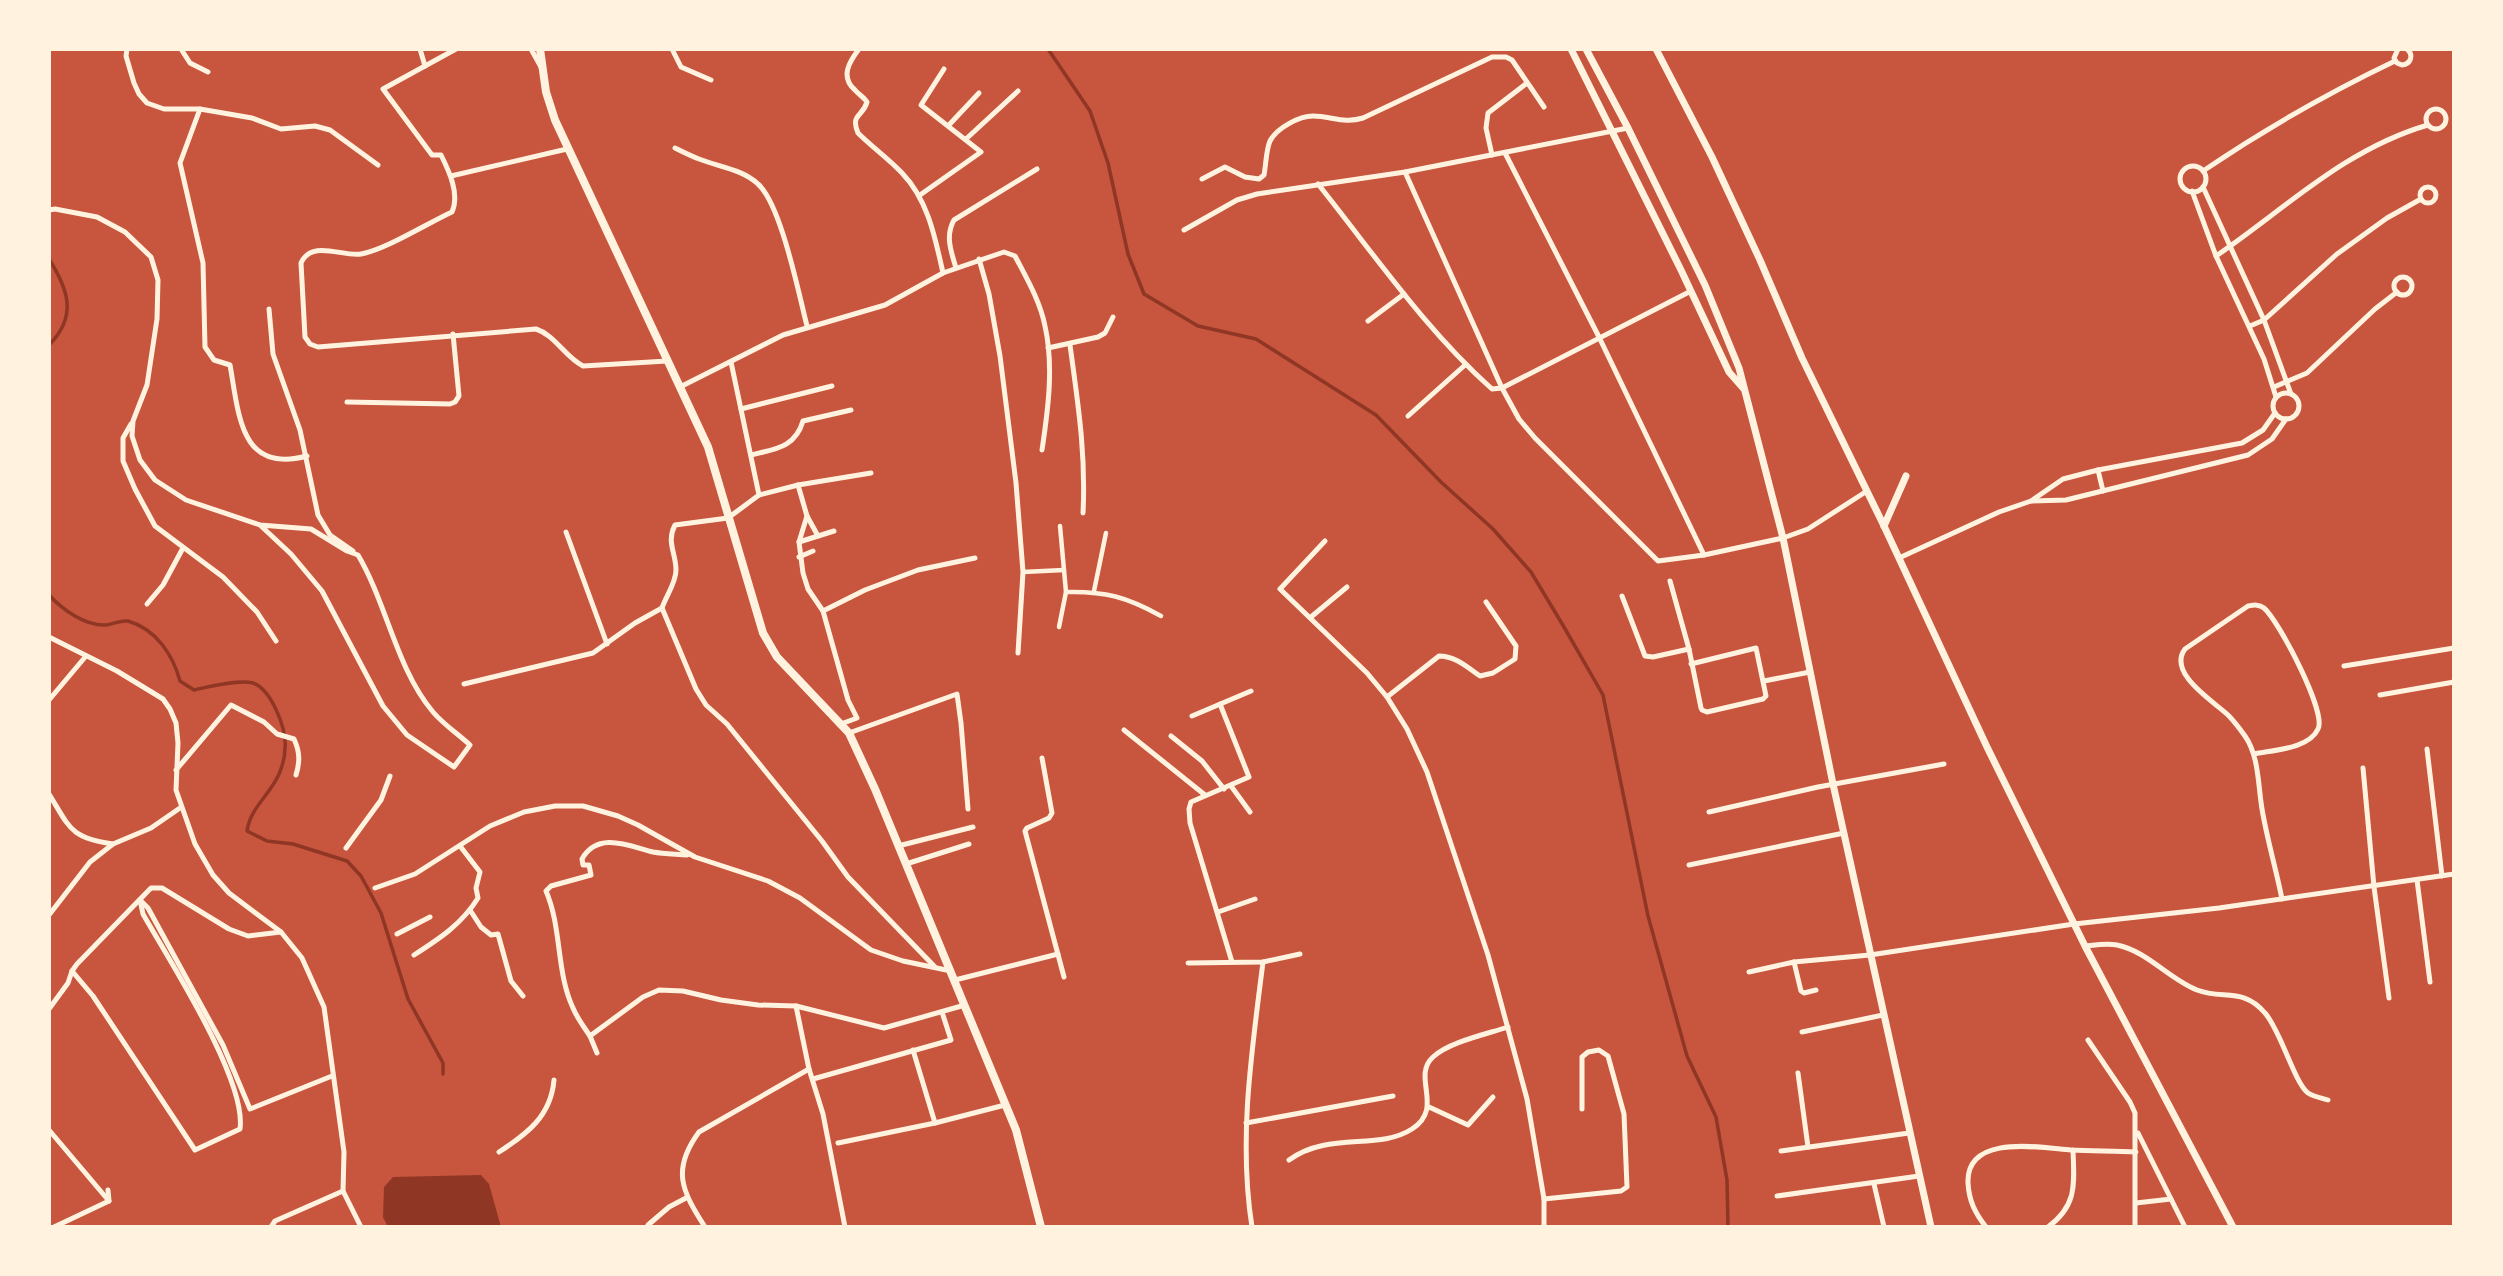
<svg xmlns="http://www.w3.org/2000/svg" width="2503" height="1276" font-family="Raleway,sans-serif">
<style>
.water{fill:#8f3625}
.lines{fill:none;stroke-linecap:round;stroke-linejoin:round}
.stream{stroke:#8f3625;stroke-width:3.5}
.pedestrian{stroke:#fff3e0;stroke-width:4.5}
.minor{stroke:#fff3e0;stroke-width:5}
.tertiary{stroke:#fff3e0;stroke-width:7}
.secondary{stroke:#fff3e0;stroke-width:8}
</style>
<rect width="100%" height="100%" fill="#c8553d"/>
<path class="water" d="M 481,1175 L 489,1184 L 501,1227 L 388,1227 L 383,1217 L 384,1187 L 393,1177 Z"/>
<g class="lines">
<g class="stream">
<path d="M 1048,49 L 1090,111 L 1108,163 L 1128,254 L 1144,294 L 1198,326 L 1256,339 L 1376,415 L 1441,482 L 1493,529 L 1531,572 L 1564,627 L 1603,695 L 1648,916 L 1687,1056 L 1716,1117 L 1727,1180 L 1728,1227"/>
<path d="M 49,259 C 68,289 78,316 49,345"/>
<path d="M 49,595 C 63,610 85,626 106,625 C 113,624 121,620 128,621 C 156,629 173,655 180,681 L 194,690 C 208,687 239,679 253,683 C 271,689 287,729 285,748 C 285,756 282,767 279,774 C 270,795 250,808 247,831 L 267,841 L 293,844 L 347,861 L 361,876 L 381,913 L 408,999 L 443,1063 L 443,1074"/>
</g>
<g class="pedestrian">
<path d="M 1023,572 L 1064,570"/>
<path d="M 1094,591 L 1106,533"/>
<path d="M 1066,592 C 1105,591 1127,597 1161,616"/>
<path d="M 1059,627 L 1066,592 L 1060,526"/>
</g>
<g class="minor">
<path d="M 127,49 L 126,56 L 134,83 L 139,94 L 147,103 L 164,109 L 200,109 L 252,118 L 281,129 L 315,126 L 330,130 L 378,165"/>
<path d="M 181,49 L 190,63 L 208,72"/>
<path d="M 420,49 L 425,66"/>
<path d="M 456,49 L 383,89 L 432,155 L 441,155 C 449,171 460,194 452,212 C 428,223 385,250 361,254 C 342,257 312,239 301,263 L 305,337 L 310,344 L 318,347 L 536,329 C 555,335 565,357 583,366 L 667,361"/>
<path d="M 531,49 L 541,67"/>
<path d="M 672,49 L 681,67 L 711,80"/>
<path d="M 859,49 C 849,62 840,77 855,90 C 859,95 864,97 867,102 C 863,117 850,114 858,133 C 872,147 889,159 902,173 C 928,200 935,237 943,273"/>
<path d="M 2398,49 L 2394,58 L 2397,63 L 2402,65 C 2411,64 2414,55 2407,49"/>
<path d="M 200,109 L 180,163 L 203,263 L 205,347 L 214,360 L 230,365 C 239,415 240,474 307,456"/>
<circle cx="2436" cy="119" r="10"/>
<path d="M 948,126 L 979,93"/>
<path d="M 966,139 L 1018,91"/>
<path d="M 675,148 C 683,152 691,156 699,159 C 719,167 742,169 758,184 C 781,204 799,295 807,326"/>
<path d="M 1505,153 L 1599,337 L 1704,555"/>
<path d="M 1492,155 L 1486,128 L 1488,113 L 1527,83"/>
<circle cx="2193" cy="179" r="13"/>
<path d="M 2203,171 C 2265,129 2328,93 2395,61"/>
<path d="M 1405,172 L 1502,388 L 1519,419 L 1535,438 L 1658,561 L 1704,555 L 1783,538 L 1808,529 L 1867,491"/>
<path d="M 451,176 L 567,149"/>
<path d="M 1202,179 L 1225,167 L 1245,177 L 1259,179 L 1264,175 C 1266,165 1266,150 1270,141 C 1277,128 1299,116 1313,116 C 1331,116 1344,124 1363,118 L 1492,57 L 1506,57 L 1512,60 L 1544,107"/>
<path d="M 1318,184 C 1374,254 1425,329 1492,389 L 1502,388 L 1691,291"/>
<path d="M 2203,187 L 2264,320 L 2291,394"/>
<circle cx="2428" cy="195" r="8"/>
<path d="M 2192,191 L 2216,256 L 2264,359 L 2276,397"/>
<path d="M 920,195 L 981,152 L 921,105 L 944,69"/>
<path d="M 49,210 L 55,209 L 97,217 L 125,232 L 151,257 L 158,280 L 157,319 L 147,385 L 133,421 L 132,436 L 140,460 L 155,480 L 186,500 L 260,525 L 311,529 L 347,551 L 358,555 C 387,604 396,668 433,712 C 443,724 458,734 470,745 L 454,767 L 407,735 L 383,706 L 322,591 L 291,554 L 260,525"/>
<path d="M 1184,230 L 1237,200 L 1257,194 L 1405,172 L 1628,128"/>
<path d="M 2216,256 C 2285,209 2345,149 2428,125"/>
<path d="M 979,259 L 989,294 L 1000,356 L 1016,483 L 1023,572 L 1018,653"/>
<path d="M 956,268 C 951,251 945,236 954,220 L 1037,169"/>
<circle cx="2403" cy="286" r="9"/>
<path d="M 269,309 L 273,354 L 300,430 L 318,515 L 330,535 L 353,551"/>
<path d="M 1368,321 L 1404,294"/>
<path d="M 2250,326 L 2264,320 L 2337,254 L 2387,218 L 2421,199"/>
<path d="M 1070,345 C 1078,404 1086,453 1083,513"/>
<path d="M 1048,348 L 1098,337 L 1105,333 L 1113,317"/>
<path d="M 731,362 L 759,495"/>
<path d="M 680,387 L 783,335 L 885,305 L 943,273 L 1004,252 L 1015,256 C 1027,279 1040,301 1045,326 C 1054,366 1048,410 1042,450"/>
<path d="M 2274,387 L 2307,373 L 2375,309 L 2397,292"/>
<circle cx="2286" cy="406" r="13"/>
<path d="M 347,402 L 450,404 L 455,402 L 459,396 L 453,334"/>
<path d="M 741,409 L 832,386"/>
<path d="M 1408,416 L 1465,365"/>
<path d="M 131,424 L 123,438 L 123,461 L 135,489 L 155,526 L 223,577 L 257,612 L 276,641"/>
<path d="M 751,455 C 775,449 795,448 803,421 L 851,410"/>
<path d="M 2098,470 L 2103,491"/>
<path d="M 798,485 L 807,516 L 799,542 L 803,573 L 808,589 L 823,611 L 848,700 L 857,718 L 841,724"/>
<path d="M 2031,501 L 2066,500 L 2248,455 L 2272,439 L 2286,419"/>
<path d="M 807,516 L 818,536"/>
<path d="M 566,532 L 607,644"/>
<path d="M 1325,541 L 1280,589 L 1367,673 L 1387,697 L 1407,729 L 1427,772 L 1488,955 L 1527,1099 L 1544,1199 L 1544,1227"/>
<path d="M 799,542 L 834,531"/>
<path d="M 799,557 L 813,551"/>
<path d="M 1899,558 L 1999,512 L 2031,501 L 2063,479 L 2098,470 L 2242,443 L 2263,430 L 2275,413"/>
<path d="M 1670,581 L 1689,649"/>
<path d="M 1622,596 L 1645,656 L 1653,657 L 1689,649 L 1701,708 L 1702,710 L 1707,712 L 1763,699 L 1766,696 L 1756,648 L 1691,664"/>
<path d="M 147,604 L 163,585 L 183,548"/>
<path d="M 662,608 L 696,689 L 706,705 L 727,724 L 822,841 L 848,877 L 935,967"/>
<path d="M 662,608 C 666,596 676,583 676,570 C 676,553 666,542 675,525 L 728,518 L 759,495 L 798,485 L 871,473"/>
<path d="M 823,611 L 865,590 L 918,570 L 975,558"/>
<path d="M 1311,617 L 1347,587"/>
<path d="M 49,637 L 117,671 L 163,699 L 170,709 L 176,723 L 178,743 L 176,790 L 195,844 L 213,875 L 229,893 L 281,932 L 302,958 L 324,1007 L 344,1152 L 343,1191 L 361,1227"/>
<path d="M 2344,666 L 2454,648"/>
<path d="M 1764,681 L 1810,672"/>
<path d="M 464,684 L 593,653 L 635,623 L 662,608"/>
<path d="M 2380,695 L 2454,682"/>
<path d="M 1387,697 L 1439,656 C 1455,656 1467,667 1480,676 L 1493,673 L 1515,659 L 1516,646 L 1486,602"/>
<path d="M 49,700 L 86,656"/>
<path d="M 1220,704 L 1249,777 L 1191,802 L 1189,809 L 1190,823 L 1232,962"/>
<path d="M 1192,716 L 1251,691"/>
<path d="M 1124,730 L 1205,795"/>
<path d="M 849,733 L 957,694 L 961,723 L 968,809"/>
<path d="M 1171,736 L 1202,761 L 1224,789"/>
<path d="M 2427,749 L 2442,876"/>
<path d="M 2254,754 C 2273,750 2309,749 2318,729 C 2327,713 2279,621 2264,608 C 2259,604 2254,605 2248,606 L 2185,649 C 2167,673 2213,701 2228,715 C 2234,721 2240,729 2245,736 C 2259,756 2258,785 2262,809 C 2267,839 2276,869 2282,899"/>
<path d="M 1042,758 L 1052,813 L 1049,818 L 1027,828 L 1025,831 L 1064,977"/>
<path d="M 2363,768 L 2374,887 L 2389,998"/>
<path d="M 176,770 L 231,705 L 264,722 L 277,734 L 294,739 C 300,752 300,762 296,775"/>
<path d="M 1231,786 L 1250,812"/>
<path d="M 49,794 C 70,828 70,838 113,844"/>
<path d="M 1709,812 L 1818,787 L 1944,764"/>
<path d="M 898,846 L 973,827"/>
<path d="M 346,848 L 381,800 L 390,776"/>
<path d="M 906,864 L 969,844"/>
<path d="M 1689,865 L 1844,833"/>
<path d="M 2417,880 L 2430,982"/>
<path d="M 375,888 L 415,874 L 490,826 L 524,812 L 555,806 L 583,806 L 618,816 L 638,825 L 695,857 L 768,881 L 800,898 L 871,950 L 903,961 L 951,971"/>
<path d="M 140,900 L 148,908 L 223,1045 L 250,1109 L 332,1076"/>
<path d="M 470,910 L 481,927 L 491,935 L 498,934 L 511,981 L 523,996"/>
<path d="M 1218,912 L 1255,899"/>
<path d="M 49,915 L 90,862 L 113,844 L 151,828 L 180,808"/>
<path d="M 397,934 L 430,917"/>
<path d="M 2085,946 C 2095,945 2107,943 2117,945 C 2147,951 2169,979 2197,990 C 2223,1000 2243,987 2265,1013 C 2281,1031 2294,1082 2308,1093 C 2314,1097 2322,1098 2328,1100"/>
<path d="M 414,955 C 439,939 462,924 478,898 L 476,888 L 480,872 L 460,846"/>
<path d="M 1794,962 L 1801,991 L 1804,993 L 1816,990"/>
<path d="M 1188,963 L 1263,962 L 1300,954"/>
<path d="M 72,971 L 93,996 L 195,1150 L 240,1129 C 247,1080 169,960 143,914 L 140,900"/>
<path d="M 1749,972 L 1794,962 L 1870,955 L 2074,924 L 2219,908 L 2454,874"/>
<path d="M 955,980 L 1058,954"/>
<path d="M 796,1006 L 809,1069 L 823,1114 L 845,1227"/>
<path d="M 49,1009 L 68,983 L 72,971 L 77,964 L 151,888 L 162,888 L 229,929 L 248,936 L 281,932"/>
<path d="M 1802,1032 L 1883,1015"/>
<path d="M 590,1036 C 584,1027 577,1018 573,1008 C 556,972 562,928 546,891 L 551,886 L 591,875 L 589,865 L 583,865 L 582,859 C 598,831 629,846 653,852 C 664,854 676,854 687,855"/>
<path d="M 2088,1040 L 2130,1102 L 2135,1113 L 2135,1227"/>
<path d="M 913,1050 L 935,1123"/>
<path d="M 597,1053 L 590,1036 L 643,997 L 659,990 L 683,991 L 721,1000 L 758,1005 L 796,1006 L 884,1028 L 965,1005"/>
<path d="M 1798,1073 L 1808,1147"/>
<path d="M 813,1079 L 951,1040 L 942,1012"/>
<path d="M 1429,1107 L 1468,1125 L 1493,1097"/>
<path d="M 1246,1123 L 1393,1096"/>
<path d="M 49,1130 L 109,1201"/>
<path d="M 2138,1133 L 2185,1227"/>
<path d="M 838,1143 L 935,1123 L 1005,1105"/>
<path d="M 1781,1151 L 1909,1133"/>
<path d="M 499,1152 C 527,1134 551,1116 554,1080"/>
<path d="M 1289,1160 C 1329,1131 1378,1151 1412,1129 C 1445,1108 1411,1077 1433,1057 C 1449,1042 1487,1034 1508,1027"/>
<path d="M 1874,1184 L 1884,1227"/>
<path d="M 1777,1196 L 1919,1176"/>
<path d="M 1544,1199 L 1621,1191 L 1627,1187 L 1624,1114 L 1608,1056 L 1599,1050 L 1588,1052 L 1582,1057 L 1582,1109"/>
<path d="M 2136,1203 L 2171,1199"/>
<path d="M 648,1225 L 669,1207 L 686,1198"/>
<path d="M 54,1227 L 109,1201 L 108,1190"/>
<path d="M 271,1227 L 275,1221 L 343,1191"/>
<path d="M 705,1227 C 682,1191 671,1170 699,1132 L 809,1069"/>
<path d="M 1252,1227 C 1238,1139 1252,1050 1263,962"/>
<path d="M 1986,1227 C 1975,1213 1969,1201 1968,1183 C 1966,1133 2042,1148 2071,1150 C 2093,1151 2115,1151 2136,1152"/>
<path d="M 2048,1227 C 2078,1205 2074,1183 2073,1150"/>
</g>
<g class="tertiary">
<path d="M 1571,49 L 1681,270 L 1729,372 L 1743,388"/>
<path d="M 1586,49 L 1628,128 L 1705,285 L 1739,368 L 1783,538 L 1833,784 L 1931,1227"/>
<path d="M 1656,49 L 1712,157 L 1760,260 L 1802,358 L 1884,526 L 1987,747 L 2085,946 L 2233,1227"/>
<path d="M 1884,526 L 1906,476"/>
</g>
<path class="secondary" d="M 540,49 L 546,92 L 555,120 L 708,447 L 763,633 L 777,657 L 849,733 L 875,789 L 1016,1130 L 1041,1227"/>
</g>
<rect width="2503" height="1276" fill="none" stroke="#fff3e0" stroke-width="102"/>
</svg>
